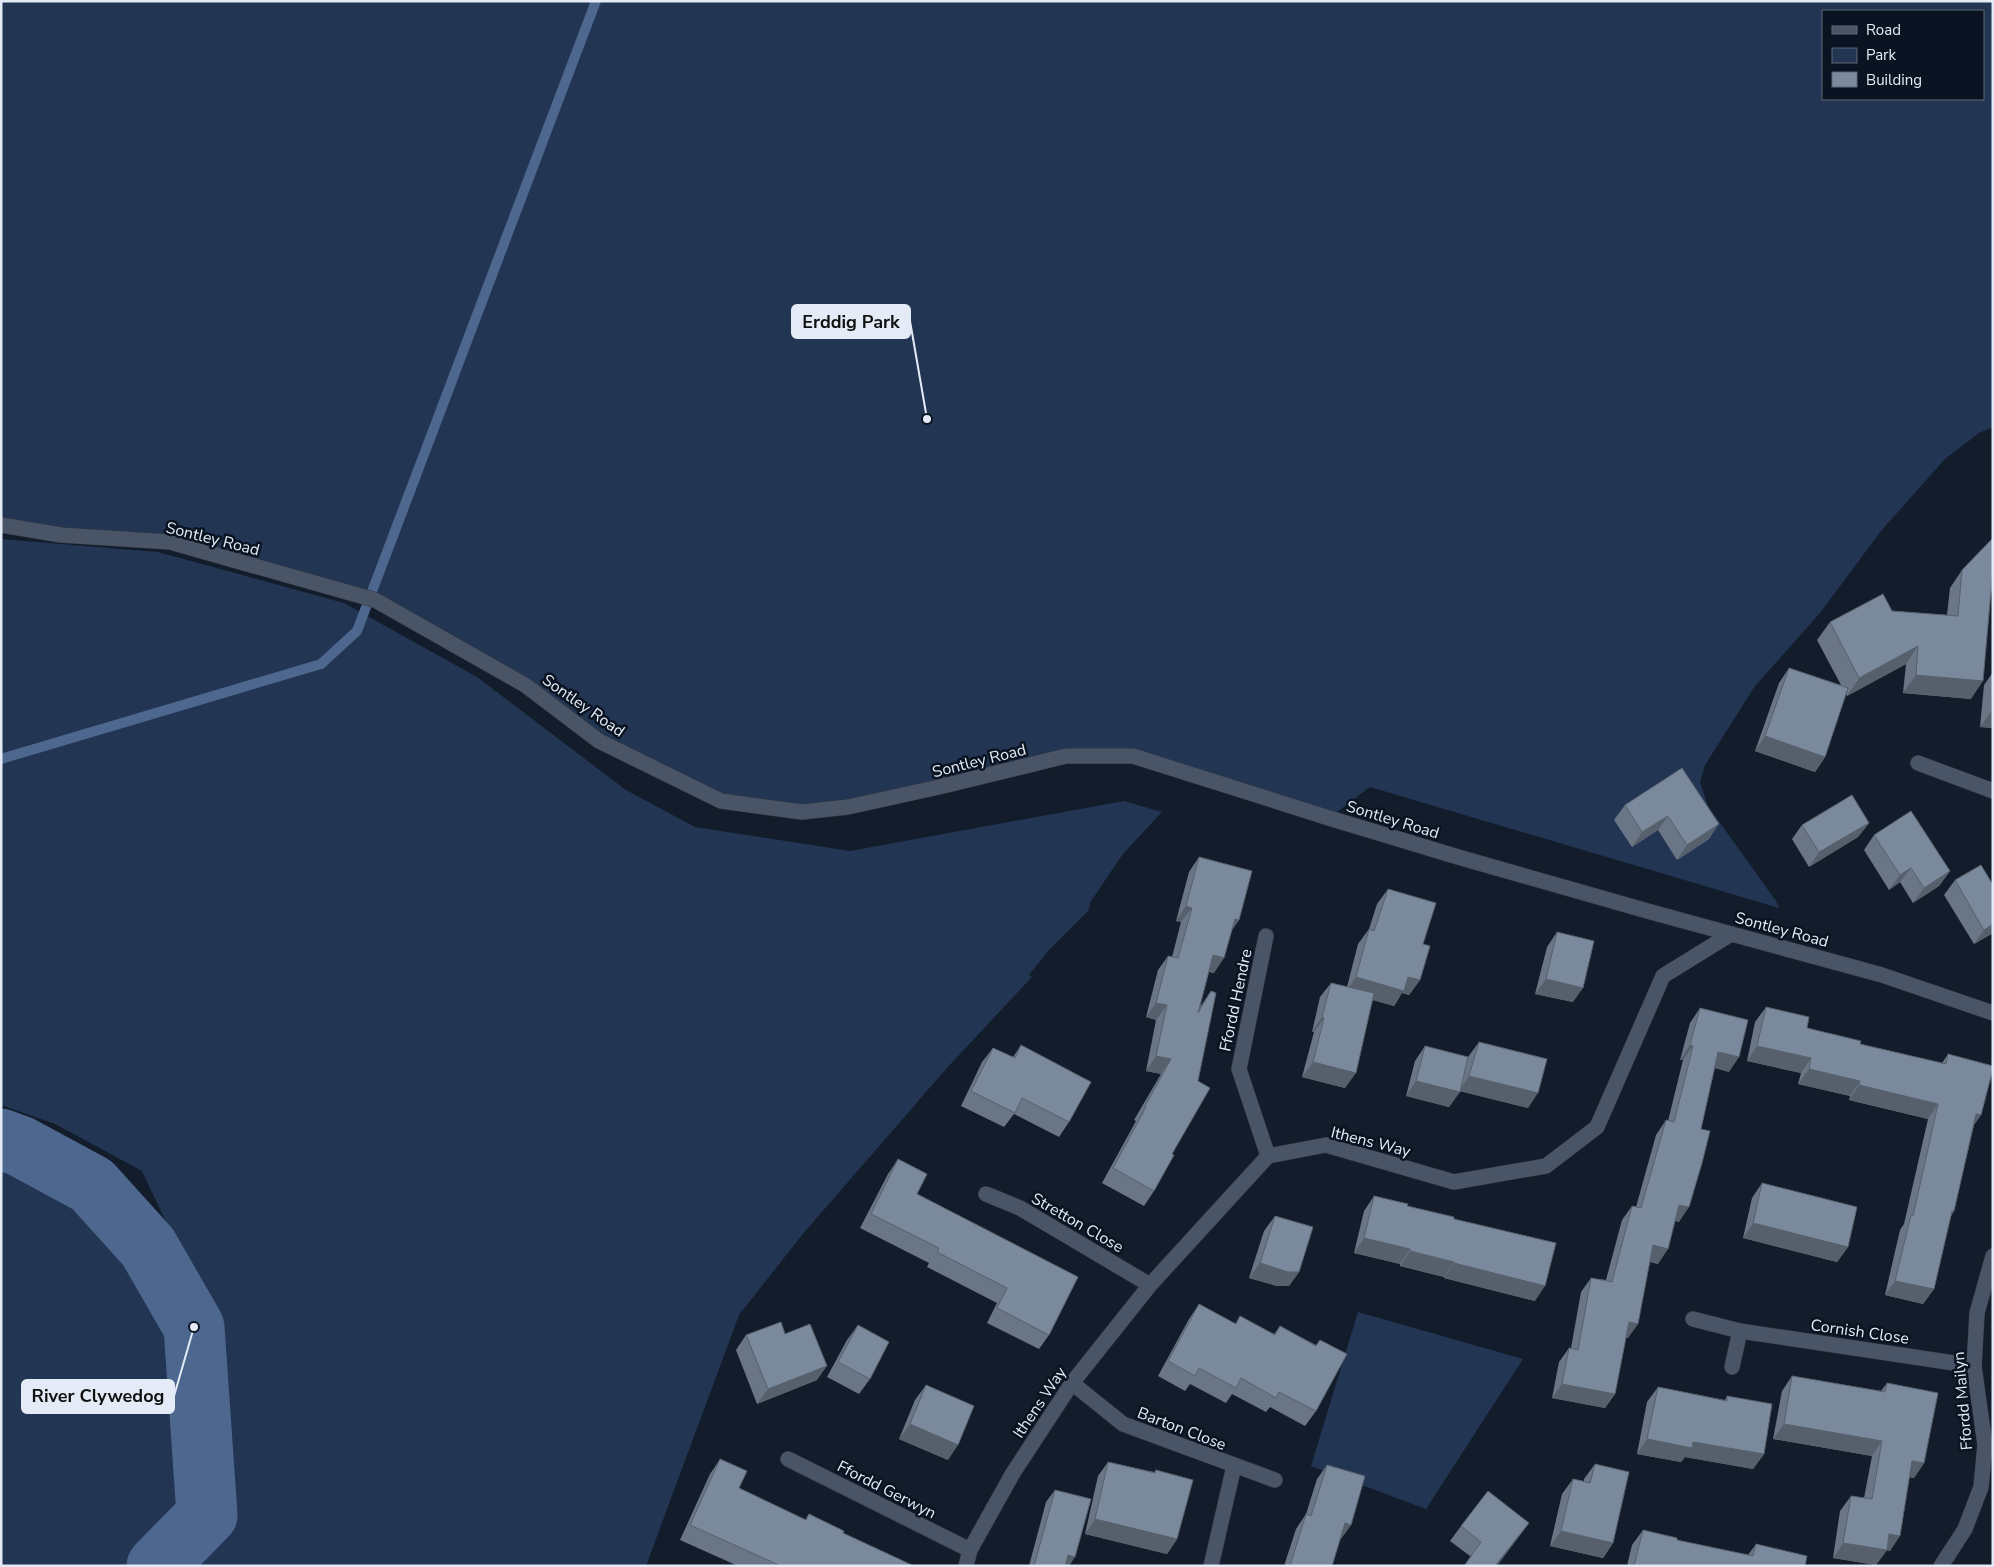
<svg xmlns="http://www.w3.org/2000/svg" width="1994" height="1567" font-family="'Nunito Sans',sans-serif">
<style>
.green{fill:#223552;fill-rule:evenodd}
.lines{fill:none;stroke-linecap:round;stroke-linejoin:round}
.stream{stroke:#4d678e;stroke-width:10}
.river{stroke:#4d678e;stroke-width:61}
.street-casing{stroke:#333845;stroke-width:16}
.street{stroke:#495566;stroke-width:15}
.wall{fill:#6a7686}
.shaded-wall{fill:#56606d}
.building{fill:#7b899c;stroke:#56606d}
.labels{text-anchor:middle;stroke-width:5;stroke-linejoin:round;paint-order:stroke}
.street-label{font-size:16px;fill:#e4ebf6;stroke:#091321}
.leader{fill:none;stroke:#e4ebf6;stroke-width:2}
.callout-dot{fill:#e4ebf6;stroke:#091321;stroke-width:2}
.callout{fill:#e4ebf6;stroke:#e4ebf6;stroke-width:2}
.callout-label{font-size:18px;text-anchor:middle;font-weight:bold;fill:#111}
</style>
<rect width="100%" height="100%" fill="#121c2b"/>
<g class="green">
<path d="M 1,1 L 1993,1 L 1993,427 L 1979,433 L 1945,459 L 1881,531 L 1820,613 L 1755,686 L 1705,765 L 1700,782 L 1708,806 L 1776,901 L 1779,908 L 1370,787 L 1329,818 L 1133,756 L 1066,756 L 848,807 L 721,801 L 599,741 L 525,685 L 375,600 L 170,542 L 1,525 ZM 1823,11 L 1983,11 L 1983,99 L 1823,99 Z"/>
<path d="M 1,539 L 158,552 L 344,603 L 477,677 L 626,790 L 695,827 L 850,851 L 1124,801 L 1162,812 L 1123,854 L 1091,901 L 1088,911 L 1048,951 L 1029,975 L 1032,977 L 946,1069 L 802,1235 L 739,1315 L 646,1566 L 1,1566 L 1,1159 L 41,1181 L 89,1217 L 171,1233 L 142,1171 L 55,1124 L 1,1105 Z"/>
<path d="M 1358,1312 L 1523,1359 L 1426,1509 L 1311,1466 Z"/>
</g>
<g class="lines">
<path class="stream" d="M 1,759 L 321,664 L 357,631 L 596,1"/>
<path class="river" d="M 1,1139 L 20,1146 L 92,1185 L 148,1247 L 194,1327 L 207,1515 L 157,1566"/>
<g class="street-casing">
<g id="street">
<path d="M 1,525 L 61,535 L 170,542 L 375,600 L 525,685 L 599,741 L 721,801 L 802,812 L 848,807 L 939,787 L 1066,756 L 1133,756 L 1329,818 L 1458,857 L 1651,912 L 1882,975 L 1993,1013"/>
<path d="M 1918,763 L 1993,791"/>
<path d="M 1266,936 L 1239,1069 L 1268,1156"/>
<path d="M 986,1194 L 1020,1208 L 1150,1285"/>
<path d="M 1693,1319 L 1740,1331 L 1974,1366"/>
<path d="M 1732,1367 L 1740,1331"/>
<path d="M 1072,1383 L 1123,1424 L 1275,1480"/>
<path d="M 788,1459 L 970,1550"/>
<path d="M 966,1566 L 970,1550 L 1013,1473 L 1072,1383 L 1150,1285 L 1268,1156 L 1326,1145 L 1454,1182 L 1546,1166 L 1597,1127 L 1663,976 L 1731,934"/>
<path d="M 1211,1566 L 1234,1466"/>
<path d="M 1941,1566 L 1965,1529 L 1981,1487 L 1985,1445 L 1974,1366 L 1977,1313 L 1993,1256"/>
</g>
</g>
<use href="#street" class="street"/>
</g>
<g class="wall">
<path d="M 1993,538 L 1993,594 L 1991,592 L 1971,699 L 1903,693 L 1906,664 L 1847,696 L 1846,694 L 1825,757 L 1815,772 L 1755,751 L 1779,683 L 1789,668 L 1841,685 L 1817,640 L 1830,622 L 1892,611 L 1947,615 L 1950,588 L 1962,570 Z"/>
<path d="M 1993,672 L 1993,728 L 1980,727 L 1984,685 Z"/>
<path d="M 1682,768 L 1709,839 L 1677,860 L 1658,830 L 1632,847 L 1614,820 L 1625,805 Z"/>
<path d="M 1869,823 L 1858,837 L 1809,867 L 1792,839 L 1802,825 Z"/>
<path d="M 1874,835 L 1950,871 L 1939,886 L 1913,903 L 1900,882 L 1889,890 L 1864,850 Z"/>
<path d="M 1199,857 L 1239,920 L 1232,930 L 1214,973 L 1209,972 L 1200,1007 L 1211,991 L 1172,1154 L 1154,1191 L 1144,1206 L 1102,1183 L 1136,1121 L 1134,1120 L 1161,1074 L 1146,1071 L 1156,1020 L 1146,1017 L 1158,970 L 1168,956 L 1172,957 L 1181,922 L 1176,921 L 1189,872 Z"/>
<path d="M 1955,880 L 1993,885 L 1993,933 L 1974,944 L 1944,895 Z"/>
<path d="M 1388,889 L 1423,944 L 1420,980 L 1409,995 L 1402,993 L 1394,1006 L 1373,1000 L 1345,1088 L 1302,1077 L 1314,1032 L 1312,1032 L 1320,997 L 1331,983 L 1347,987 L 1358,944 L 1369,929 L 1377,904 Z"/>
<path d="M 1557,932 L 1573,1002 L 1535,994 L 1547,947 Z"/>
<path d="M 1766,1007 L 1807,1028 L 1860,1044 L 1942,1063 L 1948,1054 L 1981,1115 L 1974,1125 L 1954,1211 L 1951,1216 L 1934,1289 L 1923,1304 L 1885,1295 L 1900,1230 L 1904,1224 L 1928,1119 L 1849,1100 L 1850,1096 L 1798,1084 L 1801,1073 L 1747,1061 L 1755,1022 Z"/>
<path d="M 1700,1008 L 1729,1072 L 1715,1068 L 1679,1222 L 1675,1221 L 1658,1264 L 1650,1262 L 1628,1338 L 1626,1338 L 1615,1394 L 1605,1408 L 1552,1398 L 1559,1362 L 1569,1348 L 1571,1348 L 1581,1292 L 1591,1278 L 1606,1280 L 1622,1220 L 1632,1206 L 1636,1207 L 1656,1135 L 1666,1120 L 1668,1121 L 1683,1060 L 1680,1060 L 1690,1023 Z"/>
<path d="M 1479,1042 L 1528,1108 L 1460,1091 L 1449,1107 L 1406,1096 L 1415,1061 L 1425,1046 L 1468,1057 Z"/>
<path d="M 1021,1045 L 1069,1122 L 1059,1137 L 1014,1114 L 1004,1127 L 961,1106 L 982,1062 L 993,1048 L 1013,1057 Z"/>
<path d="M 898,1159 L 917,1194 L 1078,1277 L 1049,1335 L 1039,1349 L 987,1323 L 997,1303 L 927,1267 L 929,1263 L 860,1228 L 888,1174 Z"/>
<path d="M 1762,1183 L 1848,1247 L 1837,1262 L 1743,1238 L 1752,1198 Z"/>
<path d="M 1374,1196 L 1454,1219 L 1535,1301 L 1444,1278 L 1444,1277 L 1400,1266 L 1400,1264 L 1354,1253 L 1364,1211 Z"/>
<path d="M 1275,1216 L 1299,1272 L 1289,1286 L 1277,1286 L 1249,1278 L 1264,1231 Z"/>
<path d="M 1199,1304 L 1235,1324 L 1240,1316 L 1274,1334 L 1280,1326 L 1316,1345 L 1320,1340 L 1316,1411 L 1305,1426 L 1270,1407 L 1266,1412 L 1232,1394 L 1226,1403 L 1190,1384 L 1185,1391 L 1158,1376 L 1189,1319 Z"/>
<path d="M 858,1325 L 870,1379 L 859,1394 L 827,1377 L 847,1340 Z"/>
<path d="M 785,1334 L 817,1380 L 757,1404 L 736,1350 L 746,1335 Z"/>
<path d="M 1792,1376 L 1881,1391 L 1887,1383 L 1924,1463 L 1914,1478 L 1909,1477 L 1890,1551 L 1887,1550 L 1876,1565 L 1833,1558 L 1840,1511 L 1851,1496 L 1864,1498 L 1872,1456 L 1773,1439 L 1782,1391 Z"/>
<path d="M 926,1385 L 948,1460 L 899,1439 L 915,1400 Z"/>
<path d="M 1658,1387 L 1725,1400 L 1727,1396 L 1764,1454 L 1753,1469 L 1685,1457 L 1681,1462 L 1637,1454 L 1647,1402 Z"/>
<path d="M 720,1459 L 739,1488 L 805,1520 L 809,1514 L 843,1533 L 914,1566 L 738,1566 L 680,1540 L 710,1474 Z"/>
<path d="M 1108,1462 L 1154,1472 L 1156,1470 L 1177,1539 L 1167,1554 L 1085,1534 L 1098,1476 Z"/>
<path d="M 1595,1464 L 1613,1543 L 1603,1558 L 1550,1546 L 1562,1494 L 1573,1479 L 1584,1481 L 1584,1479 Z"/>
<path d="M 1327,1465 L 1351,1525 L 1340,1540 L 1332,1566 L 1284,1566 L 1296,1529 L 1306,1514 L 1317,1479 Z"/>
<path d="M 1055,1490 L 1069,1566 L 1029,1566 L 1046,1502 Z"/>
<path d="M 1461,1526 L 1518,1538 L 1470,1556 L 1450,1541 Z"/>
<path d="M 1643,1530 L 1677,1540 L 1748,1555 L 1756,1544 L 1805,1566 L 1627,1566 L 1632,1545 Z"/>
</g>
<g class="shaded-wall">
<path d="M 1918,646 L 1906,664 L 1847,696 L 1859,678 Z"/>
<path d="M 1916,675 L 1983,681 L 1971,699 L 1903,693 Z"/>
<path d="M 1991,712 L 1993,713 L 1993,728 L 1980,727 Z"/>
<path d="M 1765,736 L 1825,757 L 1815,772 L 1755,751 Z"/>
<path d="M 1668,816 L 1658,830 L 1632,847 L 1642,832 Z"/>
<path d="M 1869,823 L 1858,837 L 1809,867 L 1819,852 Z"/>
<path d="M 1719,824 L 1709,839 L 1677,860 L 1687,845 Z"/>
<path d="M 1911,868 L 1900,882 L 1889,890 L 1900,875 Z"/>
<path d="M 1950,871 L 1939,886 L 1913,903 L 1924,888 Z"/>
<path d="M 1186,906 L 1192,908 L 1181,922 L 1176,921 Z"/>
<path d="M 1235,919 L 1239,920 L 1228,935 Z"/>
<path d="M 1993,924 L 1993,933 L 1974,944 L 1984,930 Z"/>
<path d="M 1213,955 L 1224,958 L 1214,973 L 1203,970 Z"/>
<path d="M 1356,977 L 1408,977 L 1420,980 L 1409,995 L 1402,993 L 1394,1006 L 1345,992 Z"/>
<path d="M 1546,979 L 1583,988 L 1573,1002 L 1535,994 Z"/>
<path d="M 1156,1003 L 1167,1005 L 1156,1020 L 1146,1017 Z"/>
<path d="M 1322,1017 L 1324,1018 L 1314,1032 L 1312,1032 Z"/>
<path d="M 1690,1045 L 1693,1046 L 1683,1060 L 1680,1060 Z"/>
<path d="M 1757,1046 L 1811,1058 L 1801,1073 L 1747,1061 Z"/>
<path d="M 1718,1052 L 1739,1057 L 1729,1072 L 1708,1066 Z"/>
<path d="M 1156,1056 L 1171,1059 L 1161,1074 L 1146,1071 Z"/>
<path d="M 1313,1062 L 1356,1073 L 1345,1088 L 1302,1077 Z"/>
<path d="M 1809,1069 L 1860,1081 L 1850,1096 L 1798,1084 Z"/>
<path d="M 1469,1076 L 1538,1093 L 1528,1108 L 1459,1091 Z"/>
<path d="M 1416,1081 L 1460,1092 L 1449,1107 L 1406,1096 Z"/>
<path d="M 1859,1085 L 1938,1104 L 1928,1119 L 1849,1100 Z"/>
<path d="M 1976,1114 L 1981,1115 L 1970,1130 Z"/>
<path d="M 1679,1205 L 1689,1207 L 1679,1222 L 1669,1219 Z"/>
<path d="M 1753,1223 L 1848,1247 L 1837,1262 L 1743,1238 Z"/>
<path d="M 1364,1238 L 1410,1249 L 1400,1264 L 1354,1253 Z"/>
<path d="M 1653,1245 L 1668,1249 L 1658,1264 L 1643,1260 Z"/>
<path d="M 1410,1251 L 1454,1262 L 1444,1277 L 1400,1266 Z"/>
<path d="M 1260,1263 L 1299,1272 L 1289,1286 L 1277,1286 L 1249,1278 Z"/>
<path d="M 1454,1263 L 1545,1286 L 1535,1301 L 1444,1278 Z"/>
<path d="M 1895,1281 L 1934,1289 L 1923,1304 L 1885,1295 Z"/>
<path d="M 1629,1322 L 1638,1324 L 1628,1338 L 1619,1337 Z"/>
<path d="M 827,1366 L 817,1380 L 757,1404 L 768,1389 Z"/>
<path d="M 1562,1384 L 1615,1394 L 1605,1408 L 1552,1398 Z"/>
<path d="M 910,1424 L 958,1445 L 948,1460 L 899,1439 Z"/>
<path d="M 1784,1424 L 1882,1441 L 1872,1456 L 1773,1439 Z"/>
<path d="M 1647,1439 L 1693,1442 L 1764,1454 L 1753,1469 L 1685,1457 L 1681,1462 L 1637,1454 Z"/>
<path d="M 1912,1461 L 1924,1463 L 1914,1478 L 1902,1476 Z"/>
<path d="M 1095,1519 L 1177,1539 L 1167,1554 L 1085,1534 Z"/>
<path d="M 1345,1523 L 1351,1525 L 1340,1540 Z"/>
<path d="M 1529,1523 L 1518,1538 L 1497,1566 L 1495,1566 Z"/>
<path d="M 1561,1531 L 1613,1543 L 1603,1558 L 1550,1546 Z"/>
<path d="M 1889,1534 L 1900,1536 L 1890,1551 L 1879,1549 Z"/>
<path d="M 1843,1543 L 1887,1550 L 1876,1565 L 1833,1558 Z"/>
<path d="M 1068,1555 L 1075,1557 L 1069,1566 L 1060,1566 Z"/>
</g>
<g class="building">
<path d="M 1993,538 L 1993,569 L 1983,681 L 1916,675 L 1918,646 L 1859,678 L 1830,622 L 1883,594 L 1892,611 L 1958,616 L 1962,570 Z"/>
<path d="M 1789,668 L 1848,688 L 1825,757 L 1765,736 Z"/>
<path d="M 1993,687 L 1993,713 L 1991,712 Z"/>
<path d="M 1682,768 L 1719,824 L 1687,845 L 1668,816 L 1642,832 L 1625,805 Z"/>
<path d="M 1852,795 L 1869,823 L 1819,852 L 1802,825 Z"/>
<path d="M 1911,811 L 1950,871 L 1924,888 L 1911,868 L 1900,875 L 1874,835 Z"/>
<path d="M 1199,857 L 1252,871 L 1239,920 L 1235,919 L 1224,958 L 1213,955 L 1198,1013 L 1211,991 L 1216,993 L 1198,1081 L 1210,1088 L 1172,1154 L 1174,1155 L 1154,1191 L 1113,1168 L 1146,1107 L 1145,1106 L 1171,1059 L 1156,1056 L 1167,1005 L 1156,1003 L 1168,956 L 1178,958 L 1192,908 L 1186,906 Z"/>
<path d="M 1981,865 L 1993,885 L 1993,924 L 1984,930 L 1955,880 Z"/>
<path d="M 1388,889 L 1436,903 L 1423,944 L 1430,946 L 1420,980 L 1408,977 L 1404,991 L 1356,977 L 1369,929 L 1374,931 Z"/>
<path d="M 1557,932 L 1594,941 L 1583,988 L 1546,979 Z"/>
<path d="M 1331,983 L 1374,993 L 1356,1073 L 1313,1062 L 1324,1018 L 1322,1017 Z"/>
<path d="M 1766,1007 L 1809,1017 L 1807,1028 L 1861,1041 L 1860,1044 L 1946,1064 L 1948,1054 L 1993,1066 L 1993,1069 L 1981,1115 L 1976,1114 L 1954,1211 L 1952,1211 L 1934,1289 L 1895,1281 L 1911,1215 L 1913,1216 L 1938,1104 L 1859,1085 L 1860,1081 L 1809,1069 L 1811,1058 L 1757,1046 Z"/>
<path d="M 1700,1008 L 1748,1020 L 1739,1057 L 1718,1052 L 1701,1129 L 1710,1131 L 1702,1163 L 1689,1207 L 1679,1205 L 1668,1249 L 1653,1245 L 1638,1324 L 1629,1322 L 1615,1394 L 1562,1384 L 1569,1348 L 1578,1350 L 1591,1278 L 1612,1282 L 1632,1206 L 1641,1208 L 1666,1120 L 1674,1122 L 1693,1046 L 1690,1045 Z"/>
<path d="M 1479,1042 L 1547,1059 L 1538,1093 L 1469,1076 Z"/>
<path d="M 1021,1045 L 1091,1082 L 1069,1122 L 1022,1098 L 1015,1113 L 971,1091 L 993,1048 L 1015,1058 Z"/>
<path d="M 1425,1046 L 1468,1057 L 1460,1092 L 1416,1081 Z"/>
<path d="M 898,1159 L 927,1174 L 917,1194 L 1078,1277 L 1049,1335 L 997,1308 L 1007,1288 L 937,1252 L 939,1248 L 871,1214 Z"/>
<path d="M 1762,1183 L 1857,1207 L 1848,1247 L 1753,1223 Z"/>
<path d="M 1374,1196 L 1408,1204 L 1407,1206 L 1454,1217 L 1454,1219 L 1556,1243 L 1545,1286 L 1454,1263 L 1454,1262 L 1410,1251 L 1410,1249 L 1364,1238 Z"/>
<path d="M 1275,1216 L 1313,1227 L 1299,1272 L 1288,1272 L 1260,1263 Z"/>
<path d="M 1199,1304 L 1236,1324 L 1240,1316 L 1275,1335 L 1280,1326 L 1316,1346 L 1320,1340 L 1347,1354 L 1316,1411 L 1279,1392 L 1276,1398 L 1241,1378 L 1236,1388 L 1199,1368 L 1195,1376 L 1168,1361 Z"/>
<path d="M 781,1322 L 785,1334 L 810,1324 L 827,1366 L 768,1389 L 746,1335 Z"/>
<path d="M 858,1325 L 889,1342 L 870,1379 L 838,1362 Z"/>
<path d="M 1792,1376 L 1885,1392 L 1887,1383 L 1938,1393 L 1924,1463 L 1912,1461 L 1900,1536 L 1889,1534 L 1887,1550 L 1843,1543 L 1851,1496 L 1872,1499 L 1882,1441 L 1784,1424 Z"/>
<path d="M 926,1385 L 974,1406 L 958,1445 L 910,1424 Z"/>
<path d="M 1658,1387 L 1727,1401 L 1727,1396 L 1772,1404 L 1764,1454 L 1693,1442 L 1692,1448 L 1647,1439 Z"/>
<path d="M 720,1459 L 747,1471 L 739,1488 L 806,1520 L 809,1514 L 844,1531 L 843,1533 L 914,1566 L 781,1566 L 690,1525 Z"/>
<path d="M 1108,1462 L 1155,1473 L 1156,1470 L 1193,1480 L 1177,1539 L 1095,1519 Z"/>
<path d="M 1595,1464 L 1629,1472 L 1613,1543 L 1561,1531 L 1573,1479 L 1590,1483 Z"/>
<path d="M 1327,1465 L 1365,1476 L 1351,1525 L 1345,1523 L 1332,1566 L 1290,1566 L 1306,1514 L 1311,1516 Z"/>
<path d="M 1055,1490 L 1091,1499 L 1075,1557 L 1068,1555 L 1065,1566 L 1034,1566 Z"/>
<path d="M 1488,1491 L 1529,1523 L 1495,1566 L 1464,1566 L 1481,1542 L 1461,1526 Z"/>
<path d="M 1643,1530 L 1677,1538 L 1677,1540 L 1753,1556 L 1756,1544 L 1807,1556 L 1805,1566 L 1634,1566 Z"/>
</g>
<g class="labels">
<g class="street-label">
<text transform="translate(213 538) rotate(14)" y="6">Sontley Road</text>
<text transform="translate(584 705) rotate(35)" y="6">Sontley Road</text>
<text transform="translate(979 760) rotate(-14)" y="6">Sontley Road</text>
<text transform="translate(1393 819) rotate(17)" y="6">Sontley Road</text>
<text transform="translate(1782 929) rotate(15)" y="6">Sontley Road</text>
<text transform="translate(1235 1000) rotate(-78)" y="6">Ffordd Hendre</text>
<text transform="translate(1371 1141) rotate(14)" y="6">Ithens Way</text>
<text transform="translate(1078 1222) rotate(30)" y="6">Stretton Close</text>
<text transform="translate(1860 1331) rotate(8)" y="6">Cornish Close</text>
<text transform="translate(1962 1401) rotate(-95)" y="6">Ffordd Mailyn</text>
<text transform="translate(1039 1402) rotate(-56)" y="6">Ithens Way</text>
<text transform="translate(1182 1428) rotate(21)" y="6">Barton Close</text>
<text transform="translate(887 1489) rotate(27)" y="6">Ffordd Gerwyn</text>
</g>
</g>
<path class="leader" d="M927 419L910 321M194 1327L174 1396"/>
<g class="callout-dot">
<circle cx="927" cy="419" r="5"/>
<circle cx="194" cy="1327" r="5"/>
</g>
<g class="callout">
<rect x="792" y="305" width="118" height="33" rx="5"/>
<rect x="22" y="1380" width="152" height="33" rx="5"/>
</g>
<g class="callout-label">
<text x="851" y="328">Erddig Park</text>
<text x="98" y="1402">River Clywedog</text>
</g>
<rect width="1994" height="1567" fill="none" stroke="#e4ebf6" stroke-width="5"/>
<rect x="1822" y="10" width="162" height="90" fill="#091321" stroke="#616976"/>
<rect x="1832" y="26" width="25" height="8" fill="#495566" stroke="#616976"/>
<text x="1866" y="35" font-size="15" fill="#e4ebf6">Road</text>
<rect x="1832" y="48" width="25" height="15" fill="#223552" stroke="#616976"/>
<text x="1866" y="60" font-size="15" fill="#e4ebf6">Park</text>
<rect x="1832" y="72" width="25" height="15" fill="#7b899c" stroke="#616976"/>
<text x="1866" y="85" font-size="15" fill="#e4ebf6">Building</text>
</svg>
